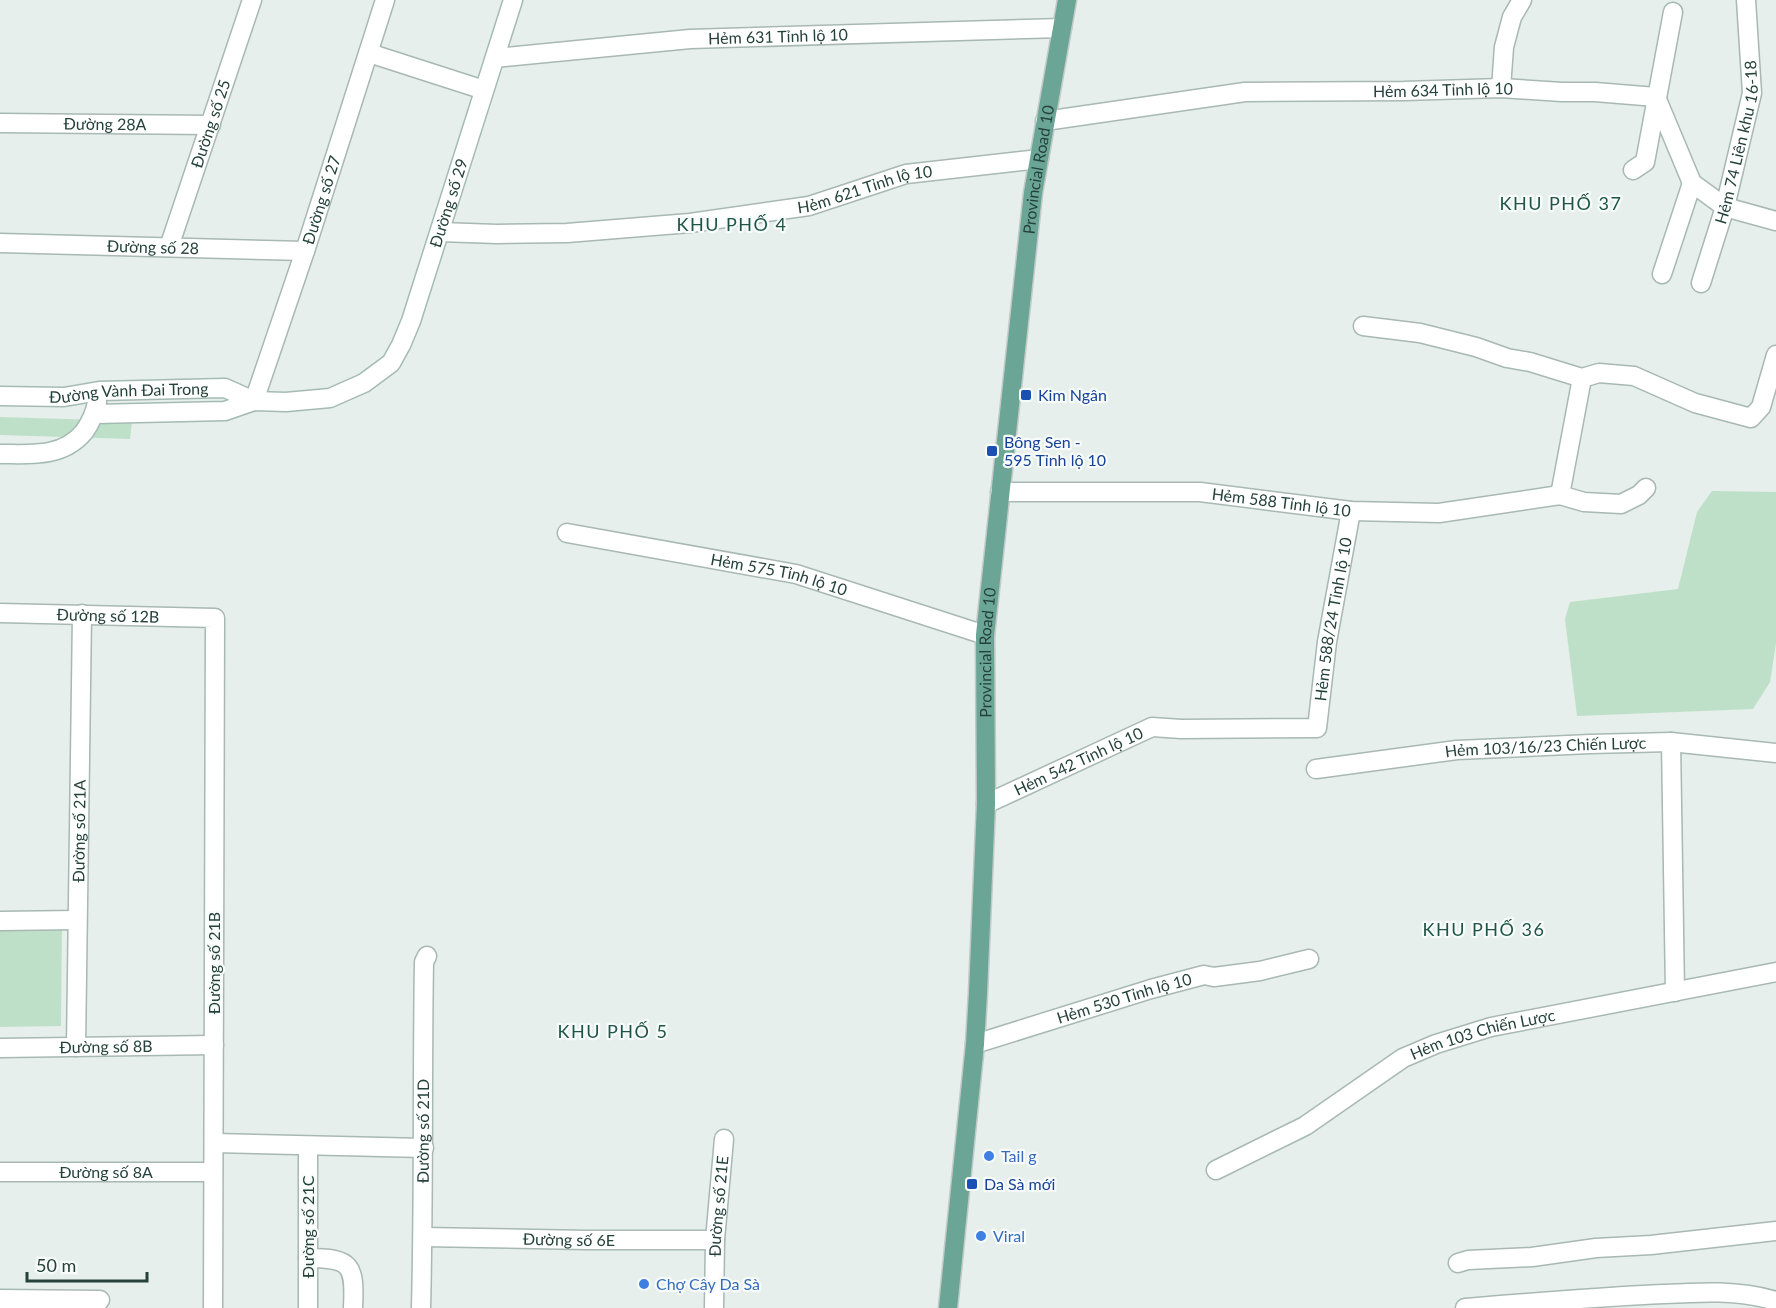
<svg xmlns="http://www.w3.org/2000/svg" width="1776" height="1308" font-family="Lato,sans-serif">
<style>
.green{fill:#bfe0c8}
.lines{fill:none;stroke-linecap:round;stroke-linejoin:round}
.street-casing{stroke:#a8b8b2;stroke-width:21}
.secondary-casing{stroke:#a4bbb3;stroke-width:21}
.primary-casing{stroke:#c2cac8;stroke-width:21}
.street{stroke:#fff;stroke-width:18}
.secondary{stroke:#fff;stroke-width:18}
.primary{stroke:#6aa596;stroke-width:18}
.transit-dot{fill:#1a4fb4;stroke:#f7fbf9;stroke-width:2}
.shop-dot{fill:#3f7fe0;stroke:#f7fbf9;stroke-width:2}
.labels{text-anchor:middle;stroke-width:4.5;stroke-linejoin:round;paint-order:stroke}
.street-label{font-size:16px;fill:#24423a;stroke:#f7fbf9}
.transit-label{font-size:16px;fill:#164399;stroke:#f7fbf9;text-anchor:start}
.shop-label{font-size:16px;fill:#366cbe;stroke:#f7fbf9;text-anchor:start}
.neighbourhood-label{font-size:18px;letter-spacing:1.5px;fill:#1f5548;stroke:#f7fbf9}
</style>
<rect width="100%" height="100%" fill="#e6efeb"/>
<g class="green">
<path d="M 0,417 L 132,421 L 130,439 L 0,435 Z"/>
<path d="M 1712,491 L 1776,492 L 1776,643 L 1770,682 L 1753,709 L 1577,716 L 1565,619 L 1570,602 L 1678,589 L 1697,512 Z"/>
<path d="M 62,922 L 61,1026 L 0,1027 L 0,924 Z"/>
</g>
<g class="lines">
<g class="street-casing">
<g id="street">
<path d="M 369,53 L 484,90"/>
<path id="s1" d="M 495,58 L 690,39 L 1062,28"/>
<path d="M 1501,88 L 1504,47 L 1512,17 L 1522,0"/>
<path id="s2" d="M 1045,121 L 1245,92 L 1404,91 L 1501,88 L 1562,92 L 1595,92 L 1656,97 L 1692,183 L 1725,207 L 1776,221"/>
<path id="s3" d="M 0,123 L 211,125"/>
<path d="M 1633,170 L 1645,162 L 1673,12"/>
<path id="s4" d="M 440,232 L 497,234 L 567,233 L 690,223 L 809,206 L 906,174 L 1039,159"/>
<path id="s5" d="M 0,243 L 305,251"/>
<path id="s6" d="M 169,247 L 252,0"/>
<path d="M 1662,274 L 1692,183"/>
<path id="s7" d="M 1701,283 L 1725,207 L 1752,93 L 1746,0"/>
<path d="M 1363,326 L 1420,333 L 1476,347 L 1507,358 L 1530,362 L 1582,378 L 1599,373 L 1634,376 L 1695,403 L 1751,418 L 1761,407 L 1776,355"/>
<path id="s8" d="M 254,401 L 305,251 L 385,0"/>
<path id="s9" d="M 1000,492 L 1200,492 L 1351,511 L 1439,513 L 1560,495 L 1584,502 L 1621,504 L 1639,495 L 1646,488"/>
<path d="M 1560,495 L 1582,378"/>
<path id="s10" d="M 567,533 L 796,574 L 985,635"/>
<path id="s11" d="M 0,613 L 215,618 L 213,1308"/>
<path d="M 1671,742 L 1675,992"/>
<path id="s12" d="M 1316,769 L 1457,750 L 1590,744 L 1671,742 L 1776,753"/>
<path id="s13" d="M 986,804 L 1152,727 L 1181,729 L 1317,728 L 1327,642 L 1351,511"/>
<path d="M 0,921 L 77,920"/>
<path id="s14" d="M 975,1044 L 1151,989 L 1204,975 L 1214,977 L 1260,971 L 1309,959"/>
<path id="s15" d="M 76,1047 L 82,614"/>
<path id="s16" d="M 0,1048 L 214,1045"/>
<path d="M 214,1143 L 424,1148"/>
<path id="s17" d="M 1216,1170 L 1305,1126 L 1403,1058 L 1436,1044 L 1491,1027 L 1776,972"/>
<path id="s18" d="M 0,1172 L 213,1172"/>
<path id="s19" d="M 423,1237 L 587,1240 L 715,1240"/>
<path d="M 308,1258 C 352,1258 355,1265 353,1308"/>
<path d="M 1458,1263 L 1468,1260 L 1532,1257 L 1596,1248 L 1651,1245 L 1776,1231"/>
<path d="M 0,1299 L 100,1300"/>
<path d="M 308,1308 L 308,1147"/>
<path id="s20" d="M 421,1308 C 424,1193 422,1077 424,962 L 427,956"/>
<path id="s21" d="M 714,1308 L 715,1240 L 724,1139"/>
<path d="M 1465,1308 C 1525,1303 1584,1298 1644,1295 C 1689,1293 1732,1288 1776,1301"/>
</g>
</g>
<g class="secondary-casing">
<g id="secondary">
<path id="s22" d="M 0,396 L 64,397 L 99,391 L 225,388 L 254,401"/>
<path id="s23" d="M 95,414 L 225,411 L 254,401 L 286,402 L 330,398 L 364,383 L 391,363 L 401,345 L 411,321 L 513,0"/>
<path d="M 0,454 C 31,454 62,458 84,432 C 91,422 95,414 97,402"/>
</g>
</g>
<g class="primary-casing">
<g id="primary">
<path id="s24" d="M 948,1308 L 975,1044 L 978,993 L 986,804 L 985,635 L 1033,193 L 1067,0"/>
</g>
</g>
<use href="#street" class="street"/>
<use href="#secondary" class="secondary"/>
<use href="#primary" class="primary"/>
</g>
<g class="transit-dot">
<rect x="1020" y="389" width="12" height="12" rx="3"/>
<rect x="986" y="445" width="12" height="12" rx="3"/>
<rect x="966" y="1178" width="12" height="12" rx="3"/>
</g>
<g class="shop-dot">
<circle cx="989" cy="1156" r="6"/>
<circle cx="981" cy="1236" r="6"/>
<circle cx="644" cy="1284" r="6"/>
</g>
<g class="labels">
<g class="street-label">
<text dy="6" stroke="none"><textPath href="#s1" startOffset="284">Hẻm 631 Tỉnh lộ 10</textPath></text>
<text dy="6" stroke="none"><textPath href="#s2" startOffset="400">Hẻm 634 Tỉnh lộ 10</textPath></text>
<text dy="6" stroke="none"><textPath href="#s3" startOffset="105">Đường 28A</textPath></text>
<text dy="6" stroke="none"><textPath href="#s6" startOffset="130">Đường số 25</textPath></text>
<text dy="6" stroke="none"><textPath href="#s7" startOffset="146">Hẻm 74 Liên khu 16-18</textPath></text>
<text dy="6" stroke="none"><textPath href="#s24" startOffset="1143">Provincial Road 10</textPath></text>
<text dy="6" stroke="none"><textPath href="#s4" startOffset="429">Hẻm 621 Tỉnh lộ 10</textPath></text>
<text dy="6" stroke="none"><textPath href="#s8" startOffset="212">Đường số 27</textPath></text>
<text dy="6" stroke="none"><textPath href="#s23" startOffset="478">Đường số 29</textPath></text>
<text dy="6" stroke="none"><textPath href="#s5" startOffset="153">Đường số 28</textPath></text>
<text dy="6" stroke="none"><textPath href="#s22" startOffset="129">Đường Vành Đai Trong</textPath></text>
<text dy="6" stroke="none"><textPath href="#s9" startOffset="282">Hẻm 588 Tỉnh lộ 10</textPath></text>
<text dy="6" stroke="none"><textPath href="#s10" startOffset="216">Hẻm 575 Tỉnh lộ 10</textPath></text>
<text dy="6" stroke="none"><textPath href="#s11" startOffset="108">Đường số 12B</textPath></text>
<text dy="6" stroke="none"><textPath href="#s13" startOffset="458">Hẻm 588/24 Tỉnh lộ 10</textPath></text>
<text dy="6" stroke="none"><textPath href="#s24" startOffset="657">Provincial Road 10</textPath></text>
<text dy="6" stroke="none"><textPath href="#s12" startOffset="231">Hẻm 103/16/23 Chiến Lược</textPath></text>
<text dy="6" stroke="none"><textPath href="#s13" startOffset="102">Hẻm 542 Tỉnh lộ 10</textPath></text>
<text dy="6" stroke="none"><textPath href="#s15" startOffset="216">Đường số 21A</textPath></text>
<text transform="translate(214 963) rotate(-90)" y="6">Đường số 21B</text>
<text dy="6" stroke="none"><textPath href="#s14" startOffset="156">Hẻm 530 Tỉnh lộ 10</textPath></text>
<text dy="6" stroke="none"><textPath href="#s17" startOffset="302">Hẻm 103 Chiến Lược</textPath></text>
<text dy="6" stroke="none"><textPath href="#s16" startOffset="106">Đường số 8B</textPath></text>
<text dy="6" stroke="none"><textPath href="#s20" startOffset="177">Đường số 21D</textPath></text>
<text dy="6" stroke="none"><textPath href="#s18" startOffset="106">Đường số 8A</textPath></text>
<text dy="6" stroke="none"><textPath href="#s21" startOffset="102">Đường số 21E</textPath></text>
<text transform="translate(308 1227) rotate(-90)" y="6">Đường số 21C</text>
<text dy="6" stroke="none"><textPath href="#s19" startOffset="146">Đường số 6E</textPath></text>
</g>
<g class="transit-label">
<text x="1038" y="401">Kim Ngân</text>
<text x="1004" y="448">Bông Sen -<tspan x="1004" dy="18">595 Tỉnh lộ 10</tspan></text>
<text x="984" y="1190">Da Sà mới</text>
</g>
<g class="shop-label">
<text x="1001" y="1162">Tail g</text>
<text x="993" y="1242">Viral</text>
<text x="656" y="1290">Chợ Cây Da Sà</text>
</g>
<g class="neighbourhood-label">
<text x="1561" y="210">KHU PHỐ 37</text>
<text x="732" y="231">KHU PHỐ 4</text>
<text x="1484" y="936">KHU PHỐ 36</text>
<text x="613" y="1038">KHU PHỐ 5</text>
</g>
</g>
<path d="M27 1272v9h120v-9" fill="none" stroke="#24423a" stroke-width="3"/>
<text x="36" y="1272" font-size="18" fill="#24423a" stroke="#f7fbf9" stroke-width="4.5" paint-order="stroke">50 m</text>
</svg>
